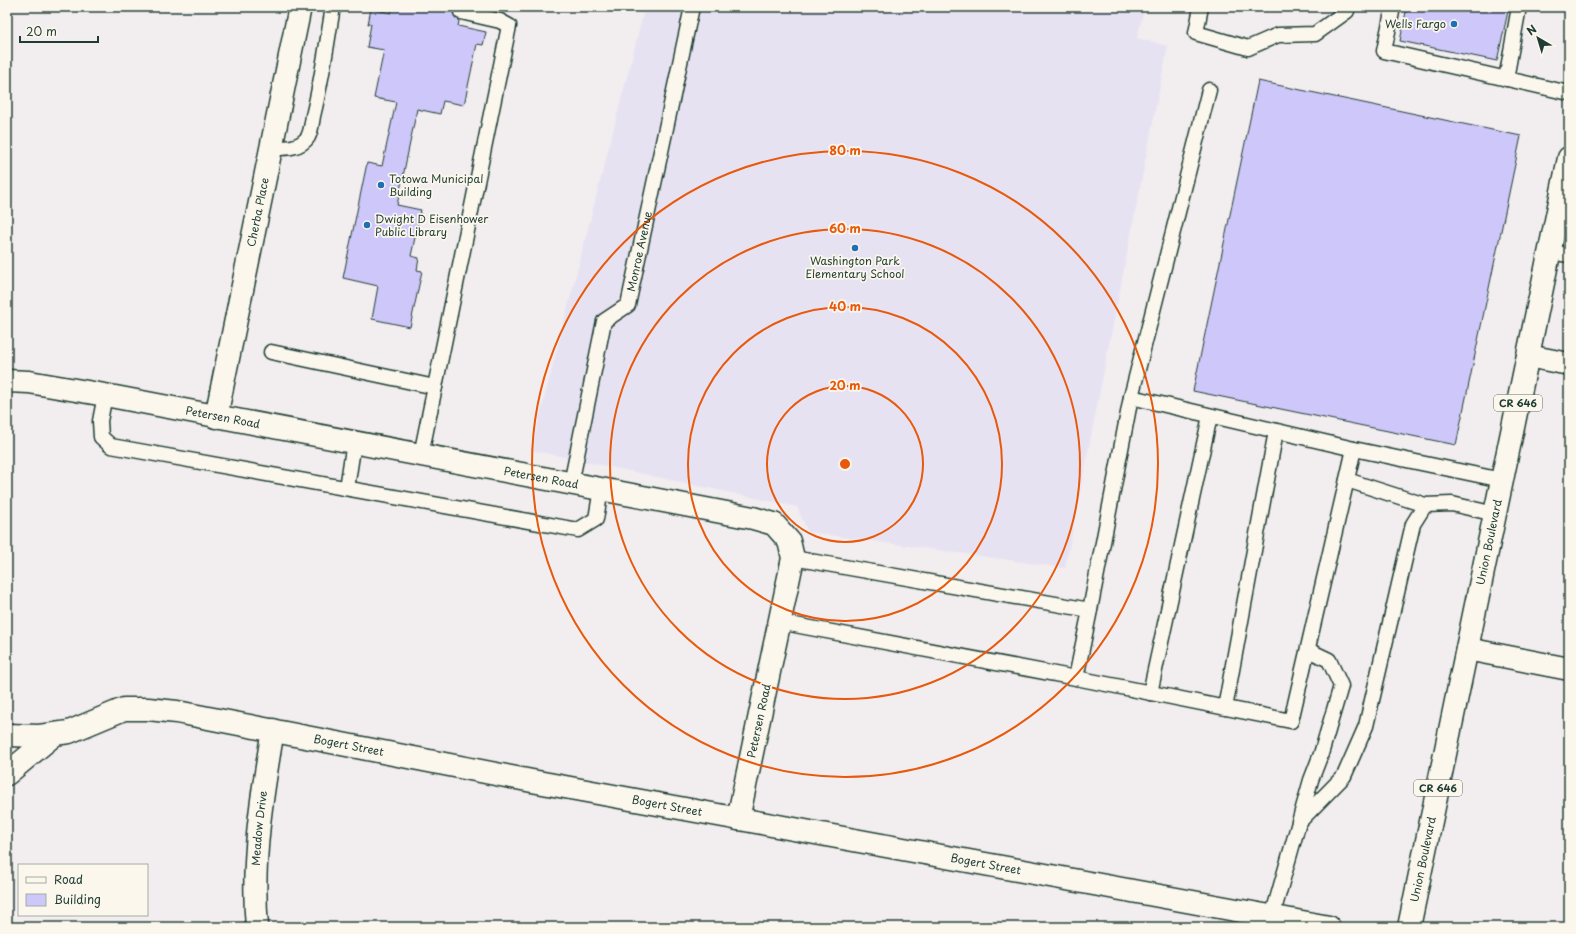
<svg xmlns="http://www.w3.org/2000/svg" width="1576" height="934" font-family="'Playpen Sans',sans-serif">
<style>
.built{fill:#e7e2f2}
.building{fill:#cec7fa;stroke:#1f3d34}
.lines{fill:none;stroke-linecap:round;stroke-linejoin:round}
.lane-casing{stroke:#1f3d34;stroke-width:17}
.street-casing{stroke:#1f3d34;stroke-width:25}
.primary-casing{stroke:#1f3d34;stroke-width:25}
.lane{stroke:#fbf7ec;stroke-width:14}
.street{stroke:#fbf7ec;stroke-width:22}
.primary{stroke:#fbf7ec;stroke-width:22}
.ring{fill:none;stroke:#e8590c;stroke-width:2}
.poi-dot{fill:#1f6fb2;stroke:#fbf7ec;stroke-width:1.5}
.labels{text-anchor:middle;stroke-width:3.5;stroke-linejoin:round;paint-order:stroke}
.shield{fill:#fbf7ec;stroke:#61756b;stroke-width:1}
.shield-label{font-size:10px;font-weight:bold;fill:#1f3d34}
.poi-label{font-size:11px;fill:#1f3d34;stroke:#fbf7ec;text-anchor:start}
.street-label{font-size:11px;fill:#1f3d34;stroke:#fbf7ec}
.centre{fill:#e8590c;stroke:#fbf7ec;stroke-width:2}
.ring-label{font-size:12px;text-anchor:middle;font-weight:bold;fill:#e8590c;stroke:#fbf7ec;stroke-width:3.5;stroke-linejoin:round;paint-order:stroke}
</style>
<rect width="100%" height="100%" fill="#f2edef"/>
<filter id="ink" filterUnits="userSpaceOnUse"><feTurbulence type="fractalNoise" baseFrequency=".025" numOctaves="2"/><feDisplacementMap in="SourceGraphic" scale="8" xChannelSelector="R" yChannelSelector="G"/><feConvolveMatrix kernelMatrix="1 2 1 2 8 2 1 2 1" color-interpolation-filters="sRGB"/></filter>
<g filter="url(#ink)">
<path class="built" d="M 645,7 L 1145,7 L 1137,38 L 1168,46 L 1065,568 L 808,532 L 797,507 L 531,450 Z"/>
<g class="building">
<path d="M 393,7 L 462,7 L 458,26 L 486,32 L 483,45 L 477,44 L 464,105 L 443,101 L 440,114 L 417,109 L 397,205 L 421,210 L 411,256 L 419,258 L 417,270 L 422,271 L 410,327 L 372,319 L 378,286 L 343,278 L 367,163 L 382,166 L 396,102 L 374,98 L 384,50 L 367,47 L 371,24 L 368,24 L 371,9 L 391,13 Z"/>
<path d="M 1407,7 L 1509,7 L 1497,61 L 1400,41 Z"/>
<path d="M 1258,81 L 1521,136 L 1456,445 L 1193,391 Z"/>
</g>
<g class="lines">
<g class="lane-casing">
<g id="lane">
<path d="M 1201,7 L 1196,33 L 1248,48 L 1278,35 L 1315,34 L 1347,11 L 1348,7"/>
<path d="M 1393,7 L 1384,51 L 1569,93"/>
<path d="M 1506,79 L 1519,7"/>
<path d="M 1209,90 L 1131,397 L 1354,449 L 1502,480"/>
<path d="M 271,148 C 284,148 300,149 308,137 C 311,132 312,122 313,116 C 322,80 327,43 333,7"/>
<path d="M 1550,252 L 1569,255"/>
<path d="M 271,352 L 435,387"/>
<path d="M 105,395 L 100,421 L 101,437 L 111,446 L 578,530 L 596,519 L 601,489"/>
<path d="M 421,455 L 509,26 L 500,21 L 461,12"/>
<path d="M 1347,480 L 1425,505"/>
<path id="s1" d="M 571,484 L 604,321 L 628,305 L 692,7"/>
<path d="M 347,488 L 354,442"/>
<path d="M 793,558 L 1090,610 L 1131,397"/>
<path d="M 779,622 L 1076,678 L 1291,721 L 1354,449"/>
<path d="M 1076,678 L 1090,610"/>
<path d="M 1150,693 L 1210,416"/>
<path d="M 1225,708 L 1276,431"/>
<path d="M 1299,822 L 1344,776 L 1366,726 L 1413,524 L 1425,505 L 1452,504 L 1495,514"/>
<path d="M 1272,917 L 1311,780 L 1321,754 L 1341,686 L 1329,660 L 1308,650"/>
</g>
</g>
<g class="street-casing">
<g id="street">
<path d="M 1528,356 L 1569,364"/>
<path id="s2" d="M 7,381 L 29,382 L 105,395 L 753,518 L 774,524 L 789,541 L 793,558 L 738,819"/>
<path id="s3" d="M 216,417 L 300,7"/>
<path d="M 1467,649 L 1569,669"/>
<path id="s4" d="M 7,735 L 39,736 L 69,732 L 124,709 L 148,709 L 177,712 L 532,781 L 1329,927"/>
<path d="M 7,774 L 55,734"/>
<path id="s5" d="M 257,927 C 251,862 262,794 273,730"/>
</g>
</g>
<g class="primary-casing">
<g id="primary">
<path id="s6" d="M 1409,927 L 1569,158"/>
</g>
</g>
<use href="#lane" class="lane"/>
<use href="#street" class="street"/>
<use href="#primary" class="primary"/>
</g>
</g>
<g class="ring">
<circle cx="845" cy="464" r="78"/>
<circle cx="845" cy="464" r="157"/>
<circle cx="845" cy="464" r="235"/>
<circle cx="845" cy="464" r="313"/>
</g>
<g class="poi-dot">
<circle cx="1454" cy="24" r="4"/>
<circle cx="381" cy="185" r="4"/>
<circle cx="367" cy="225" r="4"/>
<circle cx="855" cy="248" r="4"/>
</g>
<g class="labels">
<g class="shield">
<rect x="1494" y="395" width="48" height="16" rx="3"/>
<rect x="1414" y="780" width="48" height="16" rx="3"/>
</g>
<g class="shield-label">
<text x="1518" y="407">CR 646</text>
<text x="1438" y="792">CR 646</text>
</g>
<g class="poi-label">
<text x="1446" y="28" text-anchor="end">Wells Fargo</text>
<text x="389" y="183">Totowa Municipal<tspan x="389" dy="13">Building</tspan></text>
<text x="375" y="223">Dwight D Eisenhower<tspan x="375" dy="13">Public Library</tspan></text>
<text x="855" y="265" text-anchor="middle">Washington Park<tspan x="855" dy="13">Elementary School</tspan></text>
</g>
<g class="street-label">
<text dy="4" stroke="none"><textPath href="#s3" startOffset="209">Cherba Place</textPath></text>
<text dy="4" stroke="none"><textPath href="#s1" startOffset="250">Monroe Avenue</textPath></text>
<text dy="4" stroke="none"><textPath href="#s2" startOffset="219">Petersen Road</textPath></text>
<text dy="4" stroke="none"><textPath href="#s2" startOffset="543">Petersen Road</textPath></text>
<text dy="4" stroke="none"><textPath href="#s6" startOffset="393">Union Boulevard</textPath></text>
<text transform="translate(759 721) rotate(-78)" y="4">Petersen Road</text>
<text dy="4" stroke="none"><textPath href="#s4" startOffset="350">Bogert Street</textPath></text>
<text dy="4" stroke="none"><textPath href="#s4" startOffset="674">Bogert Street</textPath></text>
<text dy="4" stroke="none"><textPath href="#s5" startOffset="99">Meadow Drive</textPath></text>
<text dy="4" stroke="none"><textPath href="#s6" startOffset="69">Union Boulevard</textPath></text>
<text dy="4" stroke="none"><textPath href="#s4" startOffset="998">Bogert Street</textPath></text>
</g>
</g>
<circle cx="845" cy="464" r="6" class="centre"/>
<g class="ring-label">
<text x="845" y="155">80 m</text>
<text x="845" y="233">60 m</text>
<text x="845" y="311">40 m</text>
<text x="845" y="390">20 m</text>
</g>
<rect width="1576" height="934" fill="none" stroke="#fbf7ec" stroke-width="24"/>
<rect x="12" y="12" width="1552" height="910" fill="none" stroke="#1f3d34" stroke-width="1.5" filter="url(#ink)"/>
<rect x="18" y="864" width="130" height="52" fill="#fbf7ec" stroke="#a3ada2"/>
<rect x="26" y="877" width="20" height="6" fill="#fbf7ec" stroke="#a3ada2"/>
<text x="54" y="884" font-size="12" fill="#1f3d34">Road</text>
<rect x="26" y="894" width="20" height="12" fill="#cec7fa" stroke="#a3ada2"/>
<text x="54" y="904" font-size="12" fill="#1f3d34">Building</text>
<g transform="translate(1538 38) rotate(322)" stroke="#fbf7ec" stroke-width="3" paint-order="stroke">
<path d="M0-3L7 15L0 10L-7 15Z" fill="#1f3d34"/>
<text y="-6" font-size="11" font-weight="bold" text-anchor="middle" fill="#1f3d34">N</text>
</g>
<path d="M20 36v6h78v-6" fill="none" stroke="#1f3d34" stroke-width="2"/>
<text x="26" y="36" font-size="12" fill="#1f3d34" stroke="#fbf7ec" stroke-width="3" paint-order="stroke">20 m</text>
</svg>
